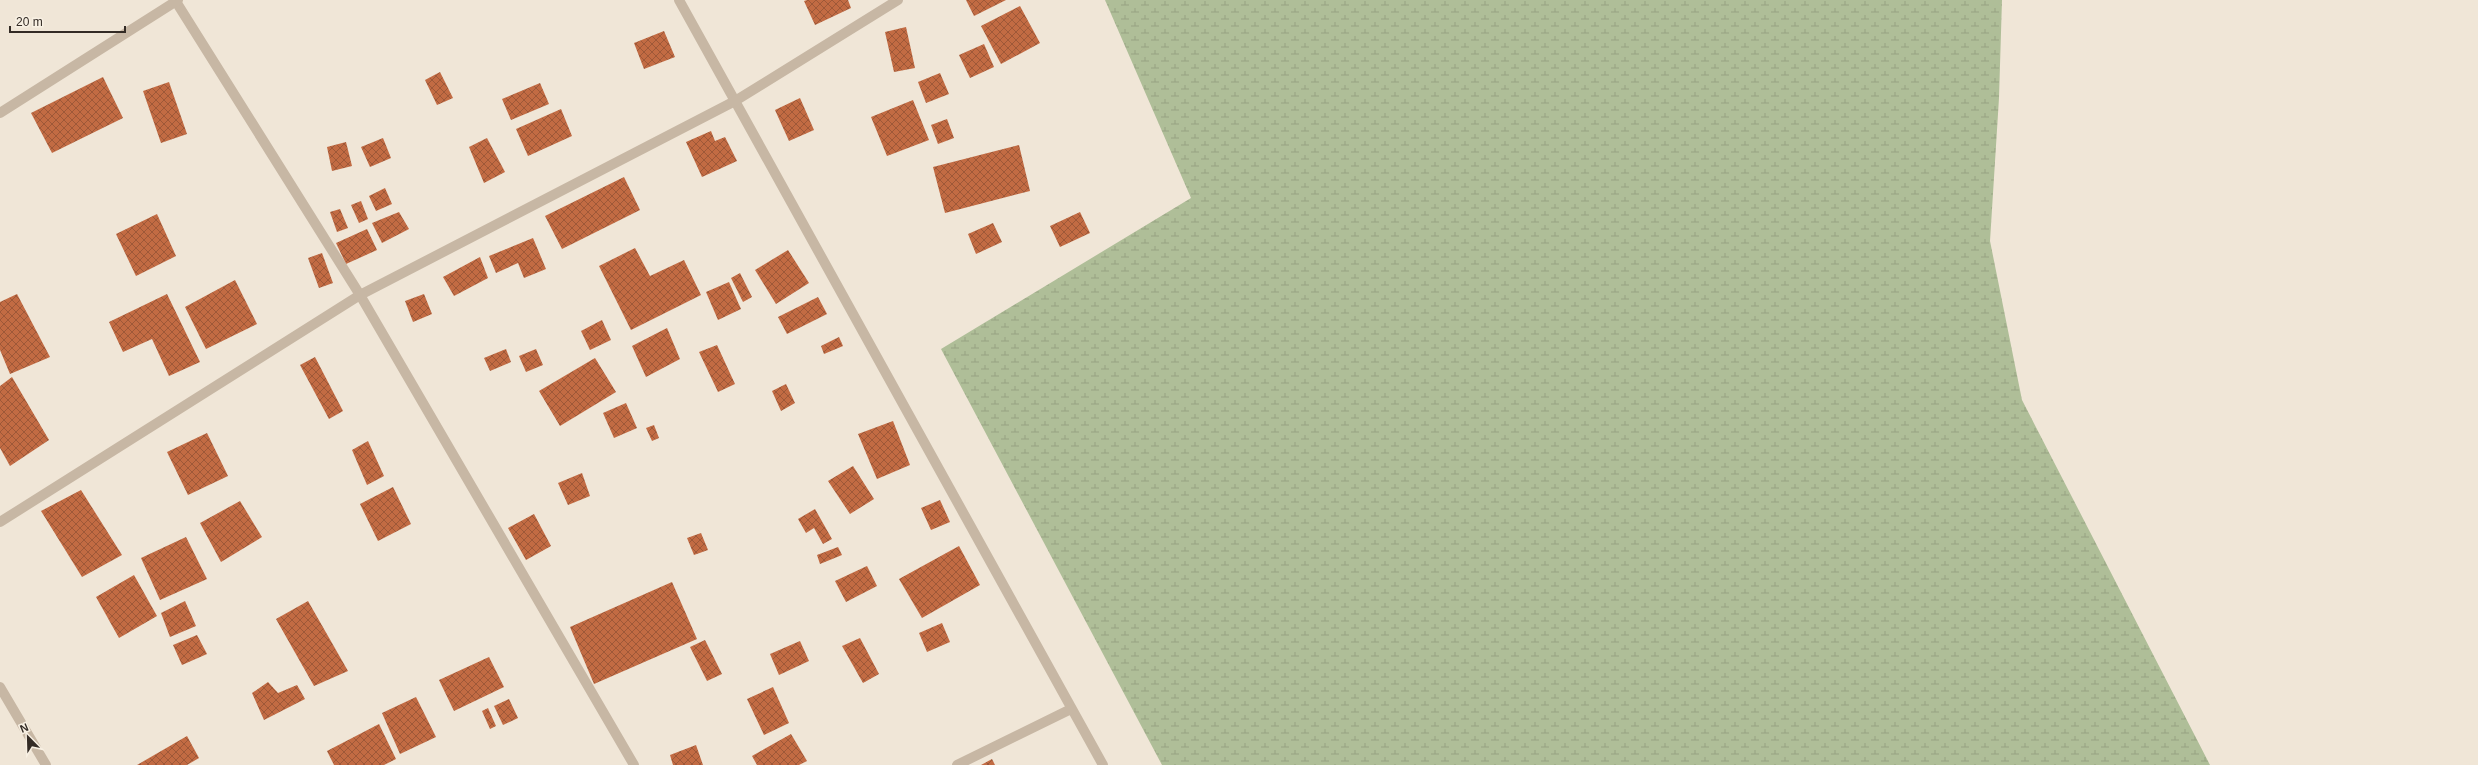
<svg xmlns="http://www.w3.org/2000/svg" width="2478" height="765" font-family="Arial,sans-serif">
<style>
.wetland{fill:url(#wetland-marsh)}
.building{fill:url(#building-cross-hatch)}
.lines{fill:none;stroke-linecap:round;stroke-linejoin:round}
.minor{stroke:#c7b7a4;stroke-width:10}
</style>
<defs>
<pattern id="wetland-marsh" width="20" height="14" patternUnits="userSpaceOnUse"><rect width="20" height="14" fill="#afbe98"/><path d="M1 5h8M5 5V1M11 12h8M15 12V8" fill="none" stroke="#97a383"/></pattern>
<pattern id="building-cross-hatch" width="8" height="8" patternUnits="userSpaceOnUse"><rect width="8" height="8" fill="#c26b43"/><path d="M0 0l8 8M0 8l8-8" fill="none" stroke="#9e5838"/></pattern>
</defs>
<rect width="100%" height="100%" fill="#f0e6d7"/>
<path class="wetland" d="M 1105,0 L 2002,0 L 1999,98 L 1990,241 L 2022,400 L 2210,765 L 1162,765 L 941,349 L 1191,198 Z"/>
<g class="building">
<path d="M 807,0 L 848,0 L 851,8 L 815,25 L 804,1 Z"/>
<path d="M 966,0 L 1006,0 L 974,16 Z"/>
<path d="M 1020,6 L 1040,43 L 1001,64 L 981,26 Z"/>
<path d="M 906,27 L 915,68 L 894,72 L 885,32 Z"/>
<path d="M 664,31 L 675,57 L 644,69 L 634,43 Z"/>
<path d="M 984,44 L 994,67 L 970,78 L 959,55 Z"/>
<path d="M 440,72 L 453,98 L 437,105 L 425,80 Z"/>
<path d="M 940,73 L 949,94 L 926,103 L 918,82 Z"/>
<path d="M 103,77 L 123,118 L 52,153 L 31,113 Z"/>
<path d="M 169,82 L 187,134 L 161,143 L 143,91 Z"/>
<path d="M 540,83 L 549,104 L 511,120 L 502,99 Z"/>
<path d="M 800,98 L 814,130 L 789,141 L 775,110 Z"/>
<path d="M 913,100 L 929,140 L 887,156 L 871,117 Z"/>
<path d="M 561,109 L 572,136 L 528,156 L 516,129 Z"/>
<path d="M 947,119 L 954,138 L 938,144 L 931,125 Z"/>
<path d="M 711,131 L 715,141 L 725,137 L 737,161 L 702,177 L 686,142 Z"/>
<path d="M 383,138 L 391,158 L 370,167 L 361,147 Z"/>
<path d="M 487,138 L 505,172 L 484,183 L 469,147 Z"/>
<path d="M 346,142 L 352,166 L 332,171 L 327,147 Z"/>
<path d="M 1019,145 L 1030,191 L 945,213 L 933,167 Z"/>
<path d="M 624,177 L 640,210 L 562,249 L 545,216 Z"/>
<path d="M 385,188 L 392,204 L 376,211 L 369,196 Z"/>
<path d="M 361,201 L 368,219 L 359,223 L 351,205 Z"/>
<path d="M 340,209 L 348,228 L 337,232 L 330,212 Z"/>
<path d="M 399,212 L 409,229 L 382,243 L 372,223 Z"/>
<path d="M 1080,212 L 1090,233 L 1060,247 L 1050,226 Z"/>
<path d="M 157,214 L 176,256 L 136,276 L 116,234 Z"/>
<path d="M 993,223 L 1002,242 L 976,254 L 968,234 Z"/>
<path d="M 367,229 L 377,250 L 346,264 L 336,243 Z"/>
<path d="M 533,238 L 546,269 L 524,278 L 518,263 L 496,273 L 489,256 Z"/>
<path d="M 635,248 L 650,276 L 684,260 L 701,295 L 631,330 L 599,266 Z"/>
<path d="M 788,250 L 809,283 L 776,304 L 755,270 Z"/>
<path d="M 322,253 L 333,283 L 319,288 L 308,258 Z"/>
<path d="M 480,257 L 488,278 L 454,296 L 443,277 Z"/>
<path d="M 740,273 L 752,297 L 743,302 L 731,278 Z"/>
<path d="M 235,280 L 257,324 L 206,349 L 185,307 Z"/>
<path d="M 729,282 L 741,309 L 718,320 L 706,292 Z"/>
<path d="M 17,294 L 50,357 L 10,374 L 0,350 L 0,302 Z"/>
<path d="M 167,294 L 200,362 L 169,376 L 152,339 L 123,352 L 109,322 Z"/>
<path d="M 424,294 L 432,314 L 413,322 L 405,301 Z"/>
<path d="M 818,297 L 827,314 L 787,334 L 778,317 Z"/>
<path d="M 602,320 L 611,340 L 590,350 L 581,331 Z"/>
<path d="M 667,328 L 680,359 L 646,377 L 632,346 Z"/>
<path d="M 839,337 L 843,346 L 824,354 L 821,346 Z"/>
<path d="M 717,345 L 735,384 L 718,392 L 699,352 Z"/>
<path d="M 506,349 L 511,362 L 490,371 L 484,358 Z"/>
<path d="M 536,349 L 543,365 L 526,372 L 519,356 Z"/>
<path d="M 315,357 L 343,411 L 329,419 L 300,365 Z"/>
<path d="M 595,358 L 616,392 L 560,426 L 539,391 Z"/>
<path d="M 12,377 L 49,440 L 10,466 L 0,448 L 0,386 Z"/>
<path d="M 786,384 L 795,403 L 781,411 L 772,391 Z"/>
<path d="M 626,403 L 637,428 L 614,438 L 603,413 Z"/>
<path d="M 893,421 L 910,465 L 877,479 L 858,434 Z"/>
<path d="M 654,425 L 659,438 L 652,441 L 646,428 Z"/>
<path d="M 207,433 L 228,476 L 188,495 L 167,452 Z"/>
<path d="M 368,441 L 384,476 L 367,485 L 352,450 Z"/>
<path d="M 853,466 L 874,499 L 850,514 L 828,481 Z"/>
<path d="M 582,473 L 590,496 L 568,505 L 558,483 Z"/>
<path d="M 393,487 L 411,524 L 378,541 L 360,504 Z"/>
<path d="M 81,490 L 122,555 L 82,577 L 41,511 Z"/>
<path d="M 940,500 L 950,522 L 931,530 L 921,508 Z"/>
<path d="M 240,501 L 262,537 L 221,562 L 200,523 Z"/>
<path d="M 815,509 L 832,539 L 823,544 L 814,528 L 806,533 L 798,519 Z"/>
<path d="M 534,514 L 551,546 L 526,560 L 508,528 Z"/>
<path d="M 701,533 L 708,550 L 694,555 L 687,538 Z"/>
<path d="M 186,537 L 207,579 L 160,600 L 141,558 Z"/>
<path d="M 959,546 L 980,585 L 922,618 L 899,579 Z"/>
<path d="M 838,547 L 842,555 L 820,564 L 817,555 Z"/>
<path d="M 867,566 L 877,586 L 846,602 L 835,581 Z"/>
<path d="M 134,575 L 157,616 L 119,638 L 96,597 Z"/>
<path d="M 672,582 L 697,639 L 594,684 L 570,627 Z"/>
<path d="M 185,601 L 196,626 L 170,637 L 161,613 Z"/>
<path d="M 308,601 L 348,671 L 314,686 L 276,619 Z"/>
<path d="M 942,623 L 950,642 L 927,652 L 919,633 Z"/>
<path d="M 197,635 L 207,654 L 182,665 L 173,645 Z"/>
<path d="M 860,638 L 879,674 L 863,683 L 842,646 Z"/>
<path d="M 705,640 L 722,674 L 707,681 L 690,647 Z"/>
<path d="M 800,641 L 809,661 L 779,675 L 770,654 Z"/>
<path d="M 489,657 L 504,687 L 454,711 L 439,680 Z"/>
<path d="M 268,682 L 278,693 L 297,685 L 305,699 L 264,720 L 252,693 Z"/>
<path d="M 773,687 L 789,723 L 764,735 L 747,699 Z"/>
<path d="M 416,697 L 436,737 L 400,754 L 382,713 Z"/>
<path d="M 509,699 L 518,718 L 503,725 L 494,706 Z"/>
<path d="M 488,708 L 496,726 L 490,729 L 482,711 Z"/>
<path d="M 379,724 L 396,759 L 384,765 L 334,765 L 327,751 Z"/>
<path d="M 791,734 L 807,761 L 799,765 L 757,765 L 752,756 Z"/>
<path d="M 187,736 L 199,758 L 187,765 L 137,765 Z"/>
<path d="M 696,745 L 703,765 L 673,765 L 670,755 Z"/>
<path d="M 992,759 L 995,765 L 981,765 Z"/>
</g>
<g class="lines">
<g class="minor">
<path d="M 175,0 L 360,295 L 634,765"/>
<path d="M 679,0 L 1103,765"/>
<path d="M 0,113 L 178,0"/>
<path d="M 0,522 L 360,295 L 735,101 L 898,0"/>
<path d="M 0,687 L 46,765"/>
<path d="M 957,765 L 1071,709"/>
</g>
</g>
<g transform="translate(28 737) rotate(337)" stroke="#f8f0e3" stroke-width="3" paint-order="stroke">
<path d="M0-3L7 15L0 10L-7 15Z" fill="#332b25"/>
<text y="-6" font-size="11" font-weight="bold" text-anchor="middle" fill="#332b25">N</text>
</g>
<path d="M10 26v6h115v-6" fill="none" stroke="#332b25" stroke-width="2"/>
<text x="16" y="26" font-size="12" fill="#332b25" stroke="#f8f0e3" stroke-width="3" paint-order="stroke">20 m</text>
</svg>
